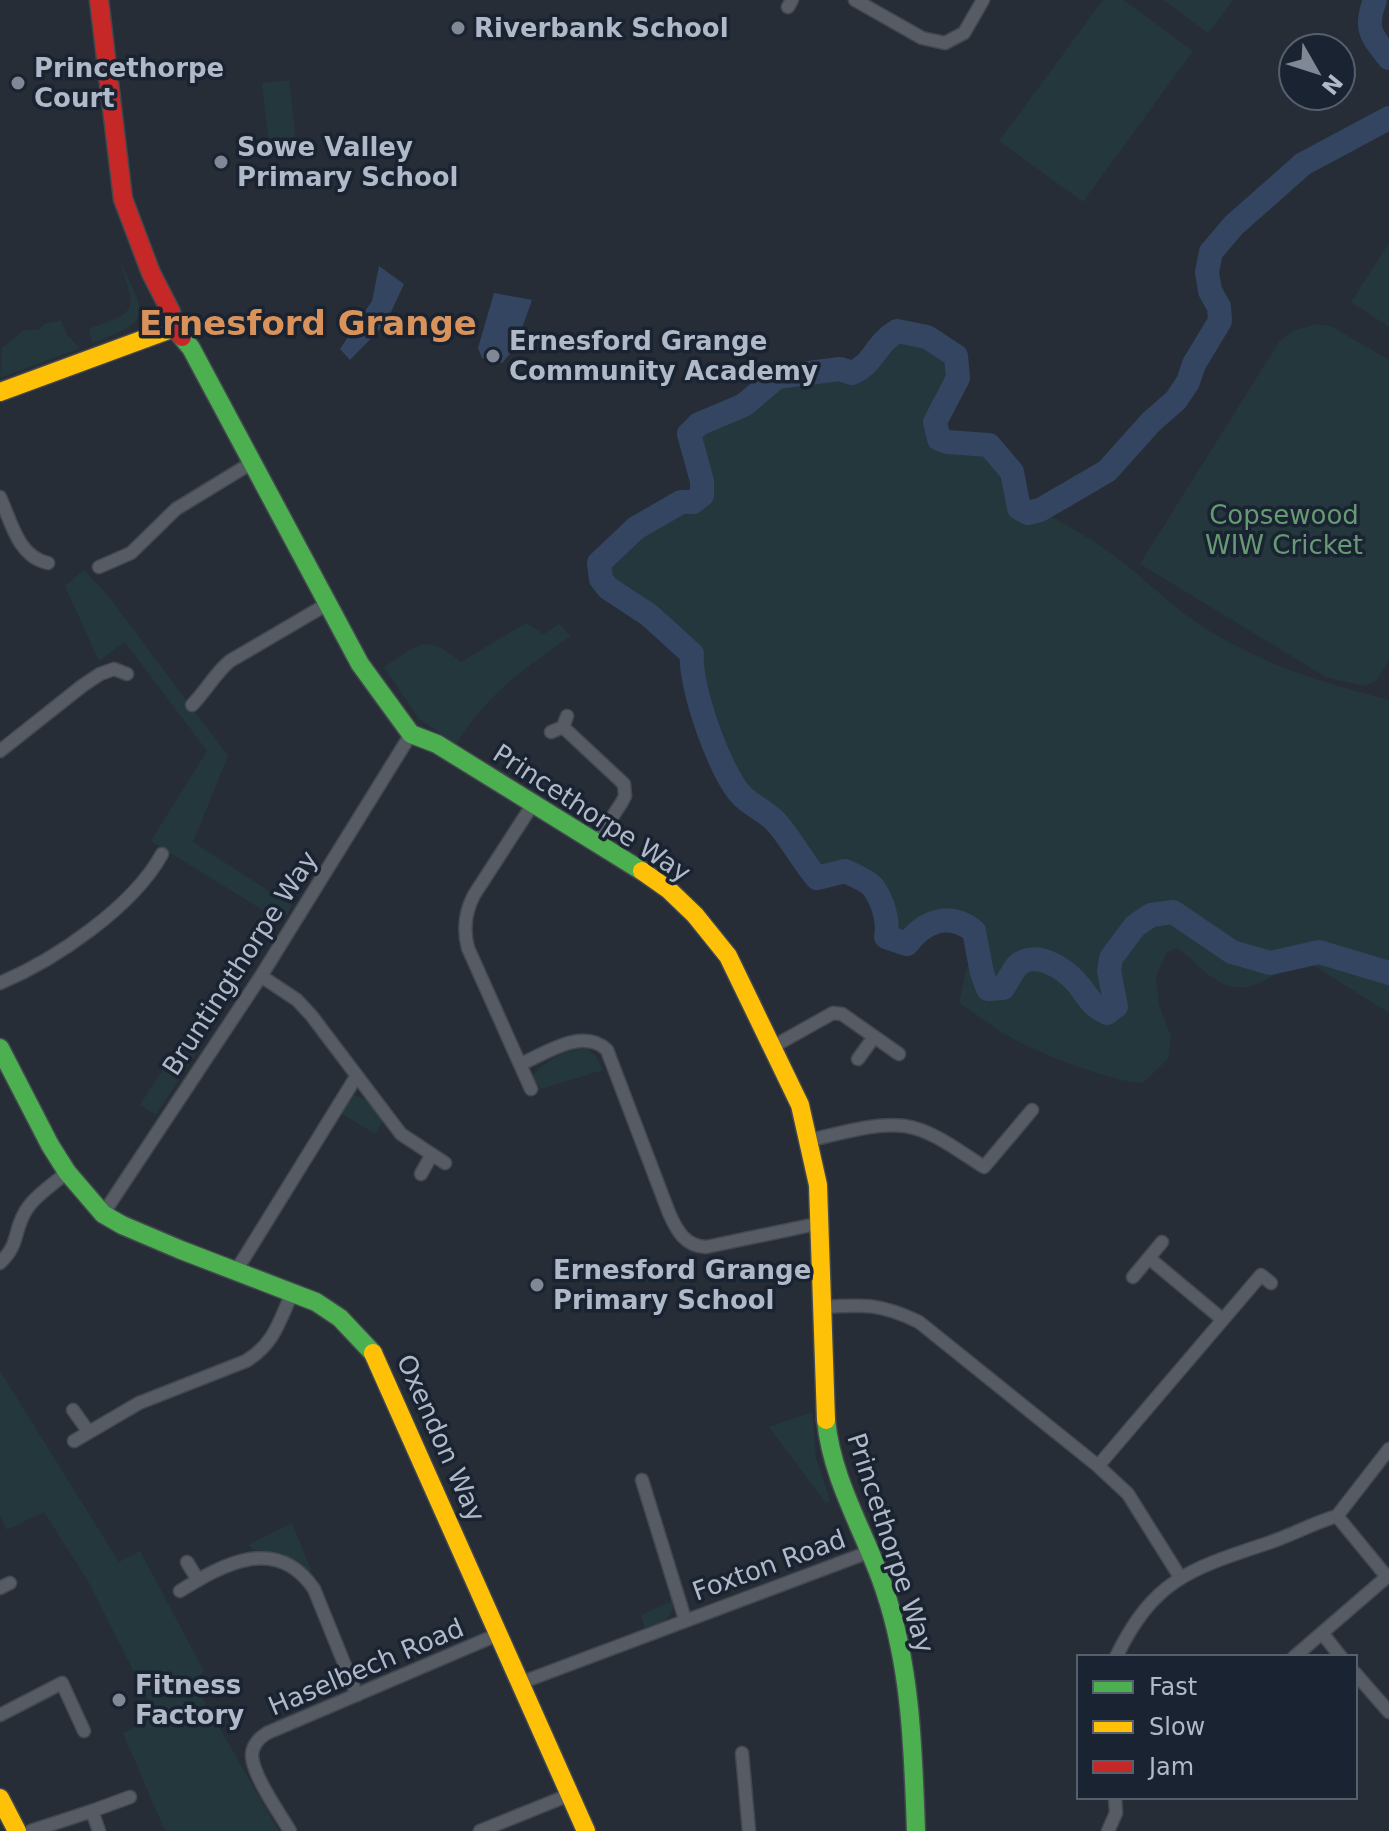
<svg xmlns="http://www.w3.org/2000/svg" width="1389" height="1831" font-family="'DejaVu Sans',sans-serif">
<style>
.green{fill:#24373c}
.water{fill:#334560}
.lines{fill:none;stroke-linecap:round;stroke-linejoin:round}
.river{stroke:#334560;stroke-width:24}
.street-casing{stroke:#43484f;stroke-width:15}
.fast-casing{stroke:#43484f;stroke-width:21}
.slow-casing{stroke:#43484f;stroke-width:21}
.jam-casing{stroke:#43484f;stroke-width:21}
.street{stroke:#575c64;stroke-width:12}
.fast{stroke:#4caf50;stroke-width:18}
.slow{stroke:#ffc107;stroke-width:18}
.jam{stroke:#c62828;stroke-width:18}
.poi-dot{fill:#808895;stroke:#1a2331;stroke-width:3}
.labels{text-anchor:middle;stroke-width:7;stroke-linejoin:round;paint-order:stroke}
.poi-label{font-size:26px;font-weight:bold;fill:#b0b9c8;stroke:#1a2331;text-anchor:start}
.park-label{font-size:26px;fill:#669a73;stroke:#1a2331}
.street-label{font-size:26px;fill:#b0b9c8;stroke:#1a2331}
.district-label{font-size:34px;font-weight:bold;fill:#d9935a;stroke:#1a2331}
</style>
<rect width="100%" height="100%" fill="#272d36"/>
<g class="green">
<path d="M 1103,0 L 1123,0 L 1193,51 L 1083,202 L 999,141 Z"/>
<path d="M 1164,0 L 1233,0 L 1208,33 Z"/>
<path d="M 289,80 L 296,141 L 269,144 L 262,83 Z"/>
<path d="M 1389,243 L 1389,327 L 1351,302 Z"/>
<path d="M 120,261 C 146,317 155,320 92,343 L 89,329 C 141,310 135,311 120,261 Z"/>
<path d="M 61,320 L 67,335 L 80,348 L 0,378 L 2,348 L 24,330 L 38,330 L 45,324 Z"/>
<path d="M 1317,324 L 1331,326 L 1389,360 L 1389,660 L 1376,681 L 1364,686 L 1326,677 L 1140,564 L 1279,342 L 1293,331 Z"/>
<path d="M 897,331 L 927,337 L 956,356 L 958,378 L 935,422 L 939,439 L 947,442 L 989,445 L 1012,472 L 1019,508 L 1028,513 L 1040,510 C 1064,524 1090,538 1112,554 C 1145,578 1173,609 1208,630 C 1269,667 1321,682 1389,700 L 1389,1013 L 1300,957 C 1266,980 1243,1004 1205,972 C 1195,964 1188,954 1176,948 L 1166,953 L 1156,978 L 1159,1005 L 1171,1037 L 1168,1059 L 1143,1083 C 1109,1081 1043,1055 1012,1038 C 994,1029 977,1014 959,1003 L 966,971 L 977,942 L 974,931 L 963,923 L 946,919 L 915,933 L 907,944 L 886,937 C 889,921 883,901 873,887 C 867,880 853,875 845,871 L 817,878 C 802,861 787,832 773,819 C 764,811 752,805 743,797 C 720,773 690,686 692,654 L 649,615 L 608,588 L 601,579 L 599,563 L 636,528 L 681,502 L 693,502 L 701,495 L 702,481 L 689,434 L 699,424 L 743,406 L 777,377 L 840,369 L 852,373 C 874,365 875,344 897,331 Z"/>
<path d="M 84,570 L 106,593 L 228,756 L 193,842 L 292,906 L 282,922 L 151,841 L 207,751 L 125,642 L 99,661 L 65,586 Z"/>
<path d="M 526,623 L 544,634 L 559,624 L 571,636 C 521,671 490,691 456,744 L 419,719 L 384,667 C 420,644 425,632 461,662 Z"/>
<path d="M 215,988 L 230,998 L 205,1037 L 190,1028 Z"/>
<path d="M 185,1035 L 201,1045 L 156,1115 L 140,1105 Z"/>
<path d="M 586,1048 L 595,1055 L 603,1070 L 541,1089 L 532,1077 C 544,1061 565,1050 586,1048 Z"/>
<path d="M 352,1095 L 367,1100 L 383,1121 L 375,1134 L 339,1112 Z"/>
<path d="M 0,1371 L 119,1562 L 140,1551 L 204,1671 L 199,1676 L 197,1689 L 279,1831 L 165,1831 L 123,1733 L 156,1716 L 88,1581 L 44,1512 L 7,1530 L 0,1516 Z"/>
<path d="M 812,1412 L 816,1458 L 830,1501 L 826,1503 L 769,1427 Z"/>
<path d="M 292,1523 L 312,1573 C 294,1559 276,1551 253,1550 L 248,1545 Z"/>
<path d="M 672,1601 L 673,1610 L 665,1621 L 645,1628 L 641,1615 Z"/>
</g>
<g class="water">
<path d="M 379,266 L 404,284 L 386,323 L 350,360 L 340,349 L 372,301 Z"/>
<path d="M 494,293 L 532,300 L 515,348 L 502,363 L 482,358 L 478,348 Z"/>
</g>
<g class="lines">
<g class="river">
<path d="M 1375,0 C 1364,29 1371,35 1389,58"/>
<path d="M 1389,118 L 1303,164 L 1234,225 L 1211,252 L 1207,272 L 1210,291 L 1219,307 L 1220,321 L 1194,364 L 1188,382 L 1176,400 L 1151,422 L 1107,471 L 1040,510 L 1028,513 L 1019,508 L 1012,472 L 989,445 L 947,442 L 939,439 L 935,422 L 958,378 L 956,356 L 927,337 L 897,331 C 874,345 874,364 852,373 L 840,369 L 777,377 L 744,405 L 699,424 L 689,434 L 702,481 L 702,495 L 693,502 L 681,502 L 636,528 L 599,563 L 601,579 L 608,588 L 649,615 L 692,654 C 689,685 720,774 743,797 C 752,805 764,811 773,819 C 787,832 802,861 817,878 L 845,871 C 853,875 867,880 873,887 C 883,901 889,921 886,937 L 907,944 C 925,920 950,912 974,931 L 982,973 L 988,989 L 1003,988 C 1008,981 1012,972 1017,966 C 1035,949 1064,968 1077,983 C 1088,996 1091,1006 1107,1013 L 1116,1006 L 1109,971 L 1111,958 L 1135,926 L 1151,915 L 1173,912 L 1232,952 L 1270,963 L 1319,952 L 1389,973"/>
</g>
<g class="street-casing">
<g id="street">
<path d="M 855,0 L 922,38 L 945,43 L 964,33 L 983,0"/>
<path d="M 788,7 L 792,0"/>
<path d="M 0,497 C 11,521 18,557 48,563"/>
<path d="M 99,567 L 131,553 L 176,509 L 253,462"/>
<path d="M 192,705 C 206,691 216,672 230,661 L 329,603"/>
<path d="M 563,727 L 624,784 L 625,796 L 622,802 L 596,842"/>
<path d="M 551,732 L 563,727 L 567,716"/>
<path d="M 0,751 L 82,686 L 100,674 L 114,669 L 127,674"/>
<path d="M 261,976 L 297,1000 L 311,1015 L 401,1134 L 445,1163"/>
<path d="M 0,983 C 55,960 133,907 162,854"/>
<path d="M 774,1046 L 833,1013 L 842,1014 L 899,1054"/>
<path d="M 858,1059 L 874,1037"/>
<path d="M 521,1064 C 546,1053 583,1027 607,1050 L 669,1213 C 677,1231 685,1246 706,1247 L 821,1223"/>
<path d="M 531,1089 L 468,948 C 463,929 465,912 474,895 L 533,804"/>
<path d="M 810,1140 C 839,1134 874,1122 905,1126 C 933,1130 960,1152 984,1167 L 1032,1110"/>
<path d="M 421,1174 L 431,1156"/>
<path d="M 103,1214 L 261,976 L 411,734"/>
<path d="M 1149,1258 L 1222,1319"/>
<path d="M 0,1263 C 20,1243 13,1233 25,1212 C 34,1196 54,1184 67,1172"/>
<path d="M 236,1271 L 356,1077"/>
<path d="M 1133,1277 L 1162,1242"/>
<path d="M 824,1307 C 865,1304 882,1304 919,1322 L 1098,1466 L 1128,1494 L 1180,1577"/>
<path d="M 73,1410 L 88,1431"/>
<path d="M 74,1441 L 139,1403 L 246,1361 C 274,1344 279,1322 292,1293"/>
<path d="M 1098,1466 L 1261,1275 L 1271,1283"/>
<path d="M 642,1480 L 685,1619"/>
<path d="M 1337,1516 L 1389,1449"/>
<path d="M 1337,1516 L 1387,1577"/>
<path d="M 187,1562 L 198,1580"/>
<path d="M 0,1588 L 10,1583"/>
<path d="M 180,1591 C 223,1564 277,1534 314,1589 L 357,1695"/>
<path d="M 1322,1633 L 1341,1657"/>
<path d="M 1116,1657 C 1154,1579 1190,1569 1268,1543 C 1292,1535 1313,1523 1337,1516"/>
<path d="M 1294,1657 L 1389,1575"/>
<path d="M 1355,1673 L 1389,1712"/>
<path d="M 520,1683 L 869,1552"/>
<path d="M 0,1715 L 62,1683 L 84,1731"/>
<path d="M 742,1753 L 749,1831"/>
<path d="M 92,1811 L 130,1797"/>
<path d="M 31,1831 L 92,1811 L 99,1831"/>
<path d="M 290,1831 C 280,1814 251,1773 252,1754 C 253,1744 259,1738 267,1733 L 499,1634"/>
<path d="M 480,1831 L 569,1795"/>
<path d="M 1108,1831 L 1116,1813 L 1115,1797"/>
</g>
</g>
<g class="fast-casing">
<g id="fast">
<path d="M 182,337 L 191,348 L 360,664 L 411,734 L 437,744 L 642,871"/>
<path d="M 0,1048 L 50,1145 L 67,1172 L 103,1214 L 122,1225 L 181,1250 L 316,1302 L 340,1318 L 373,1353"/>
<path d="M 826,1420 C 832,1481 865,1532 884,1588 C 911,1667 913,1748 916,1831"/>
</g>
</g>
<g class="slow-casing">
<g id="slow">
<path d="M 0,392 L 174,328"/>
<path d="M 642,871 L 669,890 L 695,915 L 728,956 L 800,1105 L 818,1185 L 826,1420"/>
<path d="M 373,1353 L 586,1831"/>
<path d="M 0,1798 L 17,1831"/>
</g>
</g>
<g class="jam-casing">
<path id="jam" d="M 99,0 L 123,199 L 151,273 L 171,312 L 174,328 L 182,337"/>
</g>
<use href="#street" class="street"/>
<use href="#fast" class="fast"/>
<use href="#slow" class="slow"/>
<use href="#jam" class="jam"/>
</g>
<g class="poi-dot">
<circle cx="458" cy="28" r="8"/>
<circle cx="18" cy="83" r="8"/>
<circle cx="221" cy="162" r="8"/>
<circle cx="493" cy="356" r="8"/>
<circle cx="537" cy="1285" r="8"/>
<circle cx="119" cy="1700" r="8"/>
</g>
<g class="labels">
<g class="poi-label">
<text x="474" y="37">Riverbank School</text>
<text x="34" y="77">Princethorpe<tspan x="34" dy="30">Court</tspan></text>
<text x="237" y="156">Sowe Valley<tspan x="237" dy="30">Primary School</tspan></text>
<text x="509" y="350">Ernesford Grange<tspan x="509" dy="30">Community Academy</tspan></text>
<text x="553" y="1279">Ernesford Grange<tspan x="553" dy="30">Primary School</tspan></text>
<text x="135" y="1694">Fitness<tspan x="135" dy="30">Factory</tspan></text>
</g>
<g class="park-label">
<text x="1284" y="524">Copsewood<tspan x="1284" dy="30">WIW Cricket</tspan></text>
</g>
<g class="street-label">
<text transform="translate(592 813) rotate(33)" y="9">Princethorpe Way</text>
<text transform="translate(240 963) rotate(-57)" y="9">Bruntingthorpe Way</text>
<text transform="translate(441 1438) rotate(66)" y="9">Oxendon Way</text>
<text transform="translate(891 1543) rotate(72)" y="9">Princethorpe Way</text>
<text transform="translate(769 1565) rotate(-20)" y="9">Foxton Road</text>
<text transform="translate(366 1667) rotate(-23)" y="9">Haselbech Road</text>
</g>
<g class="district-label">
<text x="308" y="335">Ernesford Grange</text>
</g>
</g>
<rect x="1077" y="1655" width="280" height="144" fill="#1a2331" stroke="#565f6d" stroke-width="2"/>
<rect x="1093" y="1681" width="40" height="12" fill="#4caf50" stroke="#565f6d" stroke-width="2"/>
<text x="1149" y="1695" font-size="24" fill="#b0b9c8">Fast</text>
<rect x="1093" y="1721" width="40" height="12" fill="#ffc107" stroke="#565f6d" stroke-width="2"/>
<text x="1149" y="1735" font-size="24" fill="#b0b9c8">Slow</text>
<rect x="1093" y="1761" width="40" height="12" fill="#c62828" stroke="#565f6d" stroke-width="2"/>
<text x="1149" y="1775" font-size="24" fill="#b0b9c8">Jam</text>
<g transform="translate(1317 72) rotate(129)"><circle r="38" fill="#1a2331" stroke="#565f6d" stroke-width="2"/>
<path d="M0-6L14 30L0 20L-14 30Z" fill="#808895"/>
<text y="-12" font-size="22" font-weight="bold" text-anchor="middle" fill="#b0b9c8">N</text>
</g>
</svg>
